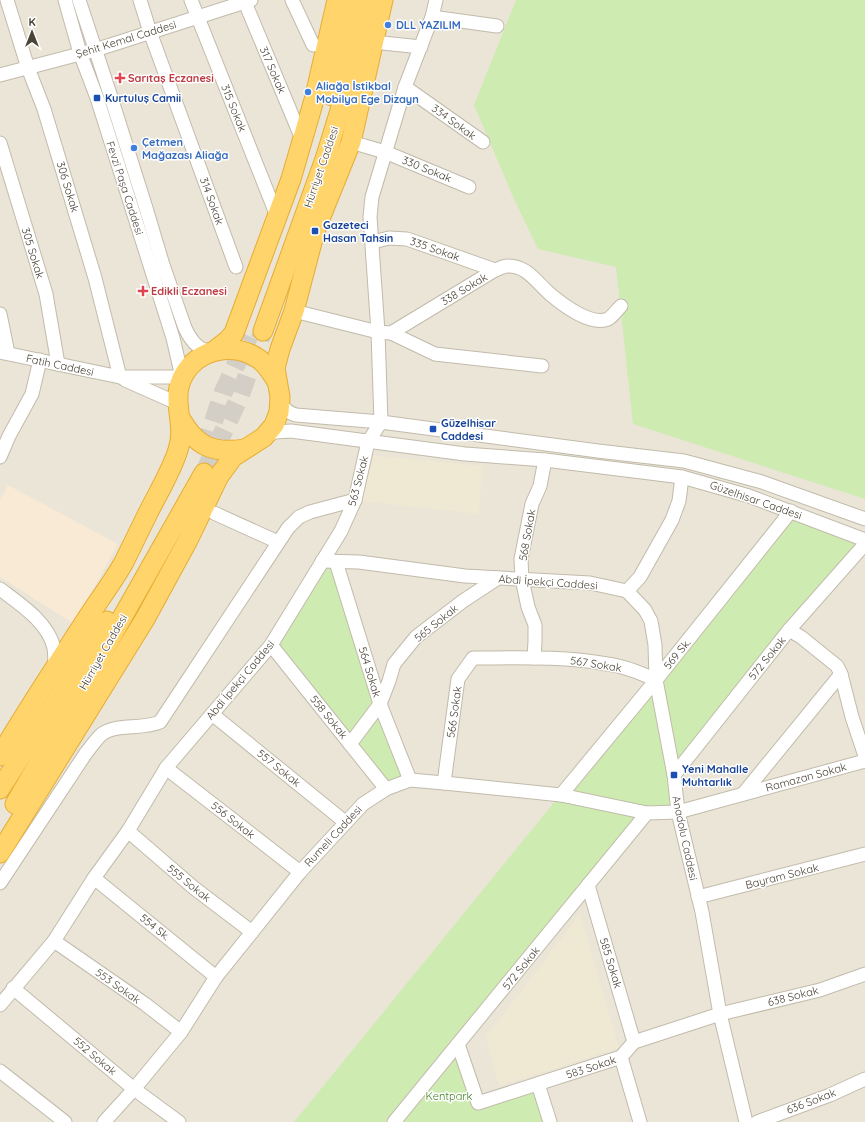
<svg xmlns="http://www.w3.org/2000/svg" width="865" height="1122" font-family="Quicksand,sans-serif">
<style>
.residential{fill:#eae5d7}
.commercial{fill:#f8ead4}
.education{fill:#efe8d3}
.green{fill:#ceebb1}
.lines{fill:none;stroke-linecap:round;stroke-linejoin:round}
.highway-tunnel{stroke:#d3cfc6;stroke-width:19;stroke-dasharray:19 10;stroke-linecap:butt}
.minor-casing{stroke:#c2bbab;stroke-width:15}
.highway-casing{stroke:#e6ac33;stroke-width:21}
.minor{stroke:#fff;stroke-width:13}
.highway{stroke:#ffd46b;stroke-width:19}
.shop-dot{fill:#3f7fe0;stroke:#fff;stroke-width:1.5}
.health-dot{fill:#e0444e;stroke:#fff;stroke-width:1.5}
.transit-dot{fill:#1a4fb4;stroke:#fff;stroke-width:1.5}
.labels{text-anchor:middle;stroke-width:3;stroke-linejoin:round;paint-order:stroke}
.shop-label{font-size:11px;font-weight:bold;fill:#366cbe;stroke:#fff;text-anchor:start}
.street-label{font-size:11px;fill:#4a4337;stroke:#fff}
.health-label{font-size:11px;font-weight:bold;fill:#be3a42;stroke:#fff;text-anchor:start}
.transit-label{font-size:11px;font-weight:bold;fill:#164399;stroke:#fff;text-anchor:start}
.park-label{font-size:11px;fill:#448026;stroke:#fff}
</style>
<rect width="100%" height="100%" fill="#f5f2ea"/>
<rect class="residential" x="0" y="0" width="865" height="1122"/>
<path class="commercial" d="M 8,485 L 118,544 L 74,624 L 0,577 L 0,500 Z"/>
<g class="education">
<path d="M 370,455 L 482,466 L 479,514 L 359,501 Z"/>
<path d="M 580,914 L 619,1048 L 499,1086 L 486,1037 Z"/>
</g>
<g class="green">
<path d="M 516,0 L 865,0 L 865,499 L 633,424 L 616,267 L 538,249 L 514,199 L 474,105 Z"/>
<path d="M 791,511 L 865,540 L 674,775 L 678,812 L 647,813 L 458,1044 L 478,1103 L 538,1084 L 550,1122 L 294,1122 Z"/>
<path d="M 322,561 L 336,562 L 410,780 L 386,789 L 271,645 Z"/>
</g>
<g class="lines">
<g class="highway-tunnel">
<path d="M 202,448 L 210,432 L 223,393 L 249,336"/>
<path d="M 204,473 L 240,396 L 263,331"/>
</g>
<g class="minor-casing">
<g id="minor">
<path d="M 7,0 L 28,68 L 44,109 L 95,278 L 120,377"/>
<path d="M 79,0 L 110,94 L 146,208 L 163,265 L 185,328 C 191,341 199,352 214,351"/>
<path d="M 140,0 L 150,32 L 236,267"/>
<path d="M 191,0 L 277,216"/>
<path d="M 244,0 L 302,139"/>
<path d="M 292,0 L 313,45"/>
<path d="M 432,17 L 497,26"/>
<path d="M 373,42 L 421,47"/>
<path d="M 0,75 L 95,50 L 251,0"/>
<path d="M 405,87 L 483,142"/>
<path d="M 351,142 L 385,152 L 469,187"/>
<path d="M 0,143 L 46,294 L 58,364"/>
<path d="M 373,242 L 389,238 L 407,239 L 495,270"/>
<path d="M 294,311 L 378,332 L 391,333 L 495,270 C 499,269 503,266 507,266 C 527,265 537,283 550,294 C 563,305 591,326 608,319 C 613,316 617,310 621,306"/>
<path d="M 0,314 L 8,353"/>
<path d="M 391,333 L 435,354 L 542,366"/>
<path d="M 0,352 L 120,377 L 182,377 L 173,338 L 97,98 L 80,53 L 65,0"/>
<path d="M 125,380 L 177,403"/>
<path d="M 280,398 C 283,408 286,412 296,415 L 381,422 L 598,451 L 684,461 L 762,482 L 865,519"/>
<path d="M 264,437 L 275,432 L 291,431 L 465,454 L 545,460 L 682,477 L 749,496 L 865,540"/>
<path d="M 0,457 L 9,436 L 32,394 L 40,360"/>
<path d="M 214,513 L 278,542"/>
<path d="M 322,561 L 359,562 L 465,576 L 590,583 L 627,591"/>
<path d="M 336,562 L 380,704 L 410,780"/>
<path d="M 0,589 C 20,604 48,622 54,648 C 55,655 55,662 54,669"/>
<path d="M 627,591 L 645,610 L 651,621 L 655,645 L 656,680 L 674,775 L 678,812 L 702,912 L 720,1014 L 746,1122"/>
<path d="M 627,591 L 640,577 L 672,520 L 679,501 L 682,477"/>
<path d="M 789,630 L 801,637 L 837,666 L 841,674 L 852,717 L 865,756"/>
<path d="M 271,645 L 386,789"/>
<path d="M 534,658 L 535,641 L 535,625 L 528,607 L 522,579 L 521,559 L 532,504 L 540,486 L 545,460"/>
<path d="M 212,714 L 345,822"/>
<path d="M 350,744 L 380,704 L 389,681 L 394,664 L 416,637 L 463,601 L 498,578"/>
<path d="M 166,768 L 300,872"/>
<path d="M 674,775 L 789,630 L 865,544"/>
<path d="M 444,783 L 458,679 L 473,658 C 517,658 563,656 607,664 C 624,666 641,673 656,680"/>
<path d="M 743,794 L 841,674"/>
<path d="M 561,795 L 656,680 L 791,511"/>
<path d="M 128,831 L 194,888 L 252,932"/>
<path d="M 94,878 L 216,977"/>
<path d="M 0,883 L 86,753 C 91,747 96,739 102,734 C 117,723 142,730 160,722 L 288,528 L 299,517 L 310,512 L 355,500"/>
<path d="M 588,885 L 634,1042"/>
<path d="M 698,897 L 865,854"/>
<path d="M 54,941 L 145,1004 L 181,1032"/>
<path d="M 13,988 L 134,1089 L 179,1122"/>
<path d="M 0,1005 L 54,941 L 94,878 L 128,831 L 166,768 L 271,645 L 341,531 L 355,500 L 368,442 L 381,422 L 378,332 L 370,217 L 372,197 L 405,87 L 432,17 L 436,0"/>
<path d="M 458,1044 L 478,1103 L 621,1057 L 634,1042 L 720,1014 L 820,990 L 865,974"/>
<path d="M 621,1057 L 640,1122"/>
<path d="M 0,1071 L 65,1122"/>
<path d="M 538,1084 L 550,1122"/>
<path d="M 104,1122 L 134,1089 L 181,1032 L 216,977 L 300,872 L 363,804 L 386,789 L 410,780 L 444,783 L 561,795 L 647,813 L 678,812 L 865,761"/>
<path d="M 394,1122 L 647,813"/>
<path d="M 757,1122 L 830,1095 L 865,1079"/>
</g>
</g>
<g class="highway-casing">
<g id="highway">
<path d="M 332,96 L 353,0"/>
<path d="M 263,331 L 325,159 L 350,78 L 368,0"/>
<path d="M 214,351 L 228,340 L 234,333 L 291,179 L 314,100 L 337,0"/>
<path d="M 180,418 C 196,446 212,454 244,449"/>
<path d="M 0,756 C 27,710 57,665 86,620 C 98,601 113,582 124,562 C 132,546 140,529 148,513 C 158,493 171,472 178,450 C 188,419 165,395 190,366 C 207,347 238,344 259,359 C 267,365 272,373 277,382"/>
<path d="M 0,789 L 107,621"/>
<path d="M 15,804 L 80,692 L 204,473"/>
<path d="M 0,853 L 145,619 L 187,542 L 219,476 L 233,457 L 264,437 L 274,425 L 279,412 L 280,397 L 275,368 L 280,349 L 294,311 L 315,231 L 351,142 L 383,0"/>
</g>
</g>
<use href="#minor" class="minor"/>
<use href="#highway" class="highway"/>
</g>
<g class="shop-dot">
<circle cx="388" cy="25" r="4"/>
<circle cx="308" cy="92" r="4"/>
<circle cx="134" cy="148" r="4"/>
</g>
<g class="health-dot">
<path d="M118 72h4v4h4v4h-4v4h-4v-4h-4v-4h4z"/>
<path d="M141 285h4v4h4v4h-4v4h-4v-4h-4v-4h4z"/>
</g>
<g class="transit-dot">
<rect x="93" y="94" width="8" height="8" rx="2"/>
<rect x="311" y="227" width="8" height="8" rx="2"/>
<rect x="429" y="425" width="8" height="8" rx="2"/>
<rect x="670" y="771" width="8" height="8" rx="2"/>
</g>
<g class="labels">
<g class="shop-label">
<text x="396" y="29">DLL YAZILIM</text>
<text x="316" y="90">Aliağa İstikbal<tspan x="316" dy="13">Mobilya Ege Dizayn</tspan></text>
<text x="142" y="146">Çetmen<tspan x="142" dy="13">Mağazası Aliağa</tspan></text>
</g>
<g class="street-label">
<text transform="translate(126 39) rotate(-17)" y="4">Şehit Kemal Caddesi</text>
<text transform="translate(273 70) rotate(67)" y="4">317 Sokak</text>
<text transform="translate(234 108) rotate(68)" y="4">315 Sokak</text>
<text transform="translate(454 122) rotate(36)" y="4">334 Sokak</text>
<text transform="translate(321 167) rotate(-71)" y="4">Hürriyet Caddesi</text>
<text transform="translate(427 169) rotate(22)" y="4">330 Sokak</text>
<text transform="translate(68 187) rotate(73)" y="4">306 Sokak</text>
<text transform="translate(125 188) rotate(72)" y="4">Fevzi Paşa Caddesi</text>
<text transform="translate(212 201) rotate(70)" y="4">314 Sokak</text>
<text transform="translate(435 249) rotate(19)" y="4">335 Sokak</text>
<text transform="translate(33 253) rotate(73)" y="4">305 Sokak</text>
<text transform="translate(464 289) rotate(-31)" y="4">338 Sokak</text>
<text transform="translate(60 365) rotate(12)" y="4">Fatih Caddesi</text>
<text transform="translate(358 481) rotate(-75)" y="4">563 Sokak</text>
<text transform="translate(756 500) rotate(19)" y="4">Güzelhisar Caddesi</text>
<text transform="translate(527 535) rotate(-80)" y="4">568 Sokak</text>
<text transform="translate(548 582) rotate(4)" y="4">Abdi İpekçi Caddesi</text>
<text transform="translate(436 623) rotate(-39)" y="4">565 Sokak</text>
<text transform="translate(103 652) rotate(-60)" y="4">Hürriyet Caddesi</text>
<text transform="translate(677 654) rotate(-51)" y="4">569 Sk.</text>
<text transform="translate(767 658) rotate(-51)" y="4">572 Sokak</text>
<text transform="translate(596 664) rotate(9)" y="4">567 Sokak</text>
<text transform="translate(370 672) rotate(73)" y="4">564 Sokak</text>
<text transform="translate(240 680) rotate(-50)" y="4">Abdi İpekçi Caddesi</text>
<text transform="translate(454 712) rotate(-82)" y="4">566 Sokak</text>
<text transform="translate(329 717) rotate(51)" y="4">558 Sokak</text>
<text transform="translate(279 768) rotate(39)" y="4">557 Sokak</text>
<text transform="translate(806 777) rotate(-15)" y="4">Ramazan Sokak</text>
<text transform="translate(233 820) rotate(38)" y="4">556 Sokak</text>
<text transform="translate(333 836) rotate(-47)" y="4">Rumeli Caddesi</text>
<text transform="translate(685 838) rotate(78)" y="4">Anadolu Caddesi</text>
<text transform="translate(782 876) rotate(-14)" y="4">Bayram Sokak</text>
<text transform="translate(189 883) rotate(39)" y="4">555 Sokak</text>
<text transform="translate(155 927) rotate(39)" y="4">554 Sk.</text>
<text transform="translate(611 963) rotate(73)" y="4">585 Sokak</text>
<text transform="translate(521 968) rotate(-51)" y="4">572 Sokak</text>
<text transform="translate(118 986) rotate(35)" y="4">553 Sokak</text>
<text transform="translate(793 996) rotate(-14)" y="4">638 Sokak</text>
<text transform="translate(95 1056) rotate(40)" y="4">552 Sokak</text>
<text transform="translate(591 1067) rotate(-18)" y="4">583 Sokak</text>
<text transform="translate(811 1101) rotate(-21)" y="4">636 Sokak</text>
</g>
<g class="health-label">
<text x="128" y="82">Sarıtaş Eczanesi</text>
<text x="151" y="295">Edikli Eczanesi</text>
</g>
<g class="transit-label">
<text x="105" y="102">Kurtuluş Camii</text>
<text x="323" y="229">Gazeteci<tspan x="323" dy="13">Hasan Tahsin</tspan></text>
<text x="441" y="427">Güzelhisar<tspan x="441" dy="13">Caddesi</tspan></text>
<text x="682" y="773">Yeni Mahalle<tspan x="682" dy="13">Muhtarlık</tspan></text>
</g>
<g class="park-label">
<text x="449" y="1100">Kentpark</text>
</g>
</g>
<g transform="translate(32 32)" stroke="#ffffff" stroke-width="3" paint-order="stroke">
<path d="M0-3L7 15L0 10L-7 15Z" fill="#4a4337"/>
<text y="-6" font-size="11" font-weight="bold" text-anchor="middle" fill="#4a4337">K</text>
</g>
</svg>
